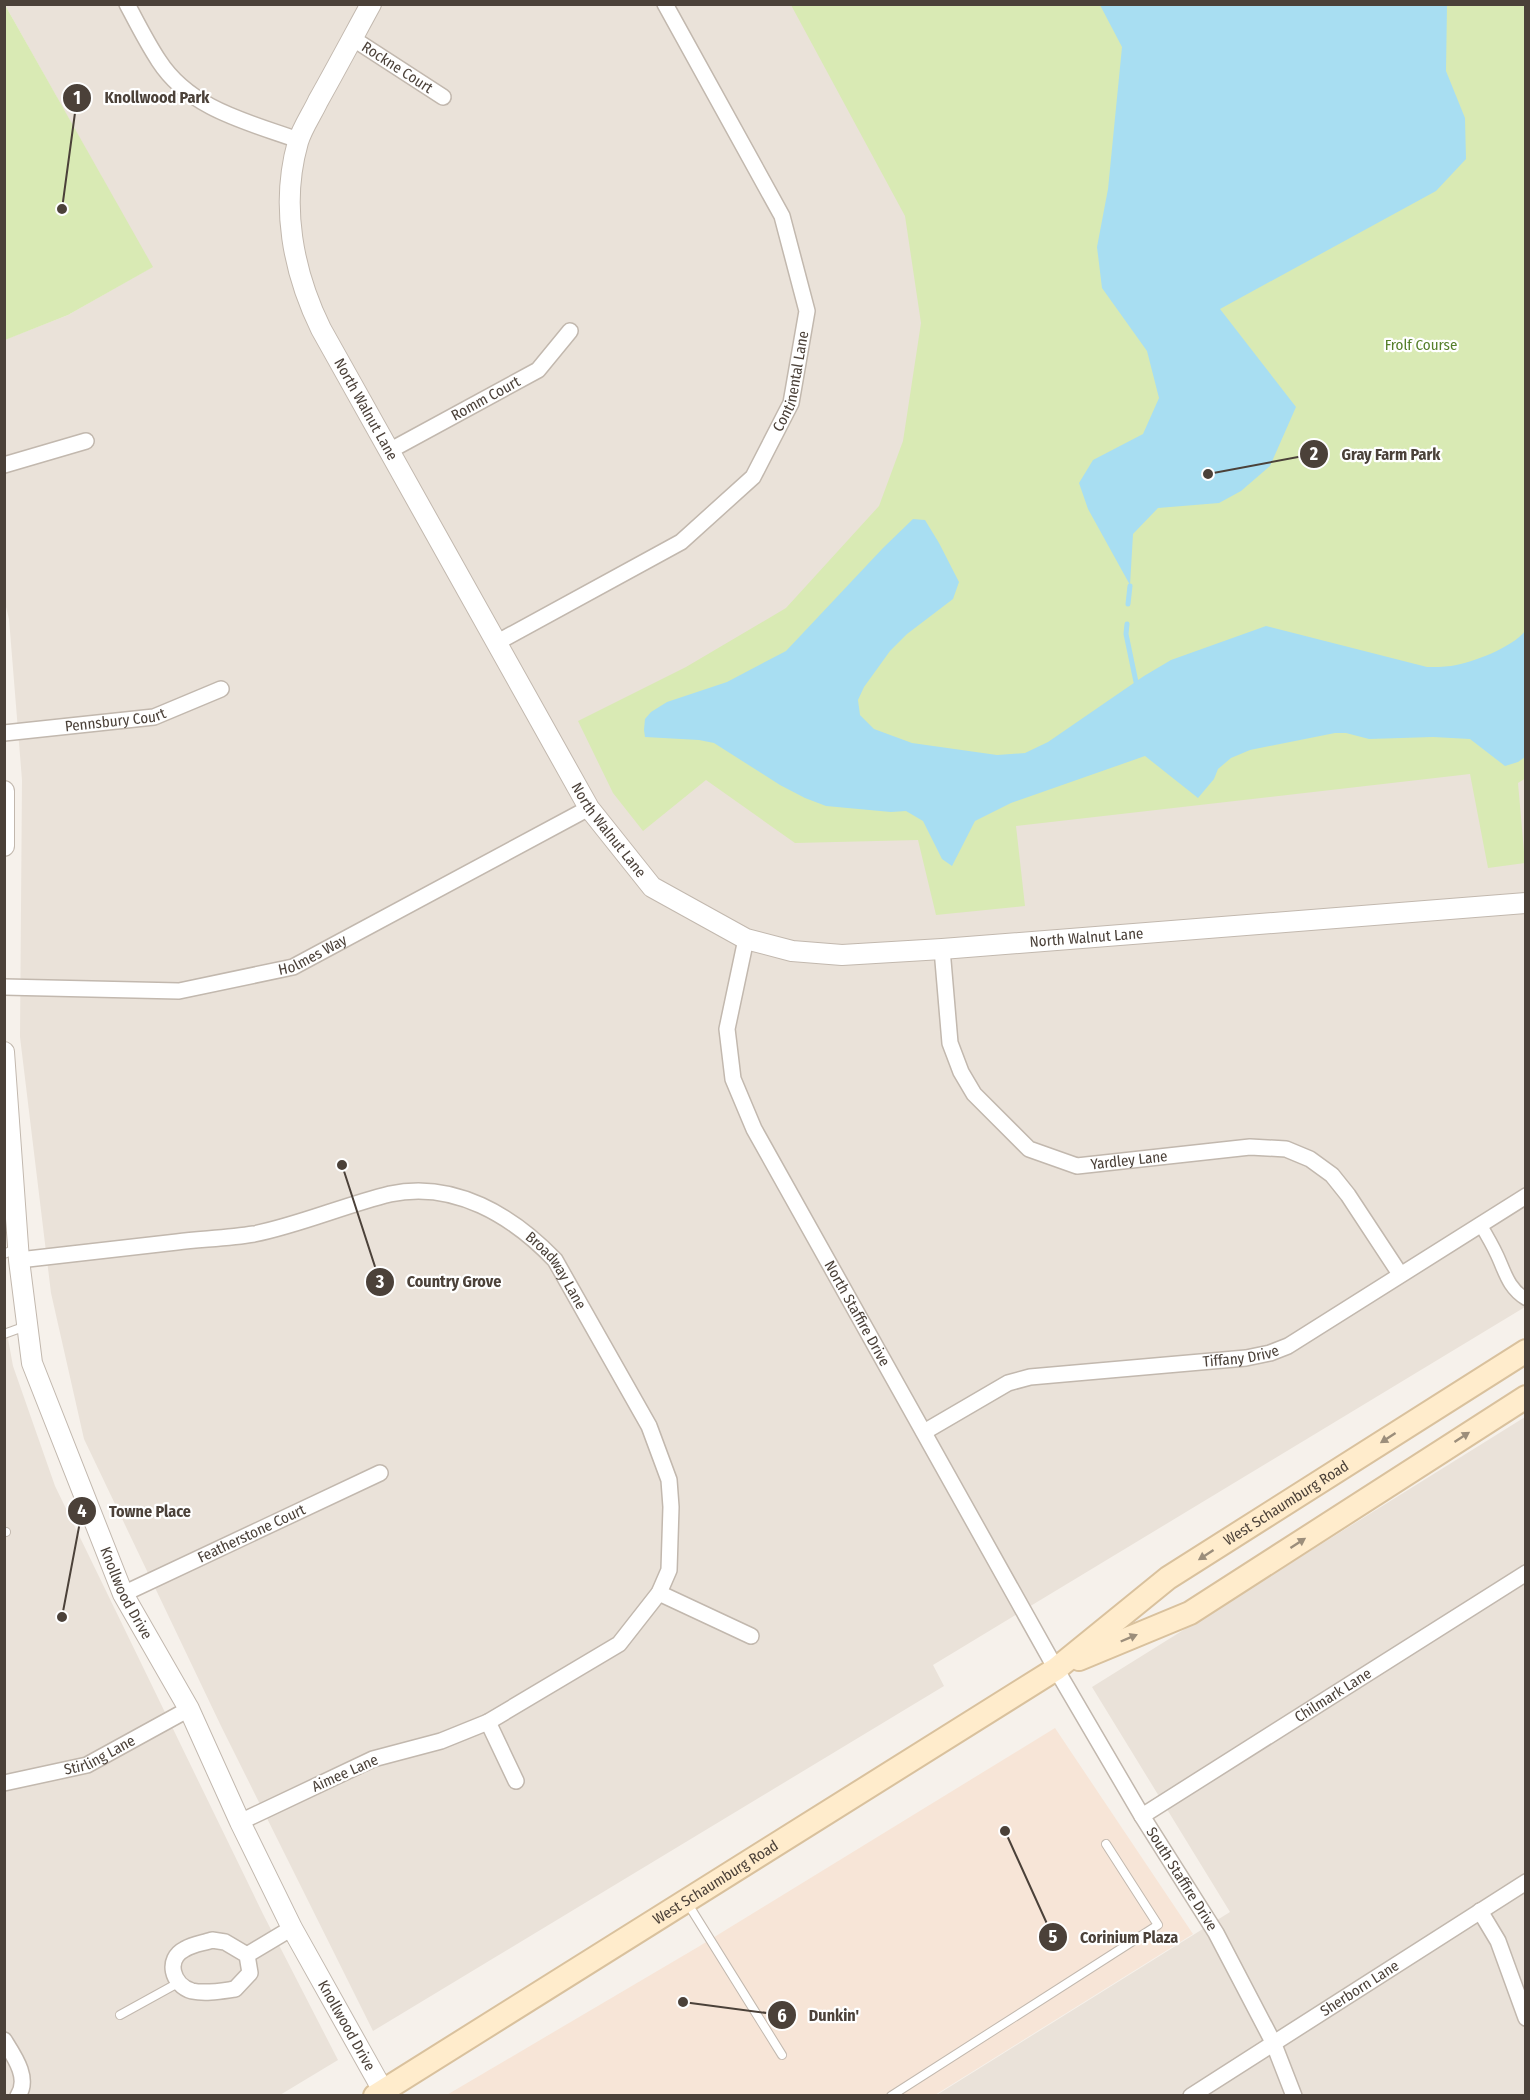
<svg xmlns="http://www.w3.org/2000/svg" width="1530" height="2100" font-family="'Fira Sans Condensed',sans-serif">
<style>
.residential{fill:#eae2d9}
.commercial{fill:#f7e5d7}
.green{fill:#d9eab4}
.water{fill:#a8def2}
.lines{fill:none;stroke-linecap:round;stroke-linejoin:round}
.stream{stroke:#a8def2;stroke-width:5}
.service-casing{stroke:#c2b8ae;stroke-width:10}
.pedestrian-casing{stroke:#c2b8ae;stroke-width:15}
.minor-casing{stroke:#c2b8ae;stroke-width:18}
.tertiary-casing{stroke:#c2b8ae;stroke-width:22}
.secondary-casing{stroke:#d9c19d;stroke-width:26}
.service{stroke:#fff;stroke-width:8}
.pedestrian{stroke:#fff;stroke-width:12}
.minor{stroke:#fff;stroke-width:15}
.tertiary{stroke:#fff;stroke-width:20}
.secondary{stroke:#ffeccc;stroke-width:22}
.oneway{fill:#9c8e7b}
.labels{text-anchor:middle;stroke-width:4.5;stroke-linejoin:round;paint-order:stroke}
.street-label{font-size:15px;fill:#4b4139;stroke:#fff}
.park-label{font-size:15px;fill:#557f2a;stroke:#fff}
.leader{fill:none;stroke:#4b4139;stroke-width:2}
.callout-dot{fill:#4b4139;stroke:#fff;stroke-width:2}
.mark-label{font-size:18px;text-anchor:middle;font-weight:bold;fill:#fff}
.callout-label{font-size:16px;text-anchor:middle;font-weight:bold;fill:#4b4139;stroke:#fff;stroke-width:4.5;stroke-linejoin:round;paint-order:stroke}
</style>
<rect width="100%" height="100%" fill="#f6f1eb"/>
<g class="residential">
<path d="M 5,5 L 1525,5 L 1525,1307 L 933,1665 L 944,1686 L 373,2031 L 221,1726 L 84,1439 L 51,1293 L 20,1037 L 22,780 L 9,619 L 4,599 L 4,340 L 68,315 L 152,267 Z"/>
<path d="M 4,1317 L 13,1366 L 55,1486 L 263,1914 L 338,2060 L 280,2095 L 5,2095 Z"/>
<path d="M 1525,1417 L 1525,2095 L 935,2096 L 1230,1912 L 1092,1687 Z"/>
</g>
<path class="commercial" d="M 1055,1728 L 1193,1934 L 935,2095 L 445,2096 L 698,1947 Z"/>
<g class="green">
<path d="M 5,5 L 153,267 L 68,315 L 5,340 Z"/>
<path d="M 791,5 L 1525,5 L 1526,778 L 1518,783 L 1525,863 L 1488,868 L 1470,774 L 1016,826 L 1025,906 L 936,915 L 918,840 L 795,843 L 706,780 L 643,831 L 613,793 L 578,721 L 686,667 L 786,608 L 879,506 L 903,441 L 921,323 L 905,216 Z"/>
</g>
<g class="water">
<path d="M 1100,5 L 1447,5 L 1446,71 L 1465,118 L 1466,159 L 1436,191 L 1220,309 L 1296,407 L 1270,466 L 1241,491 L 1219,503 L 1158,508 L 1133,534 L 1130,585 L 1088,509 L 1079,483 L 1093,460 L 1143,434 L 1159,398 L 1147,351 L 1102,288 L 1097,247 L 1108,189 L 1122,47 Z"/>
<path d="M 913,519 L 925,520 L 939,543 L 959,582 L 953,599 L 907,634 L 890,651 L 864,687 L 858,700 L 860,715 L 874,729 L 912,743 L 997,755 L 1025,753 L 1048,742 L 1144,676 L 1171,660 L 1266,626 L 1427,667 C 1435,667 1443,667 1451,666 C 1472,663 1513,647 1525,631 L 1525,757 L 1518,762 L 1505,766 L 1470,739 L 1433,737 L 1369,739 L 1346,733 L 1335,733 L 1250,750 L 1231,758 L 1218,769 L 1214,779 L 1198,798 L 1145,756 L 1011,803 L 975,821 L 952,866 L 942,859 L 923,821 L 906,811 L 891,812 L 826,806 L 805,798 L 780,785 L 714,743 L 699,740 L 645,737 L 644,730 L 645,719 L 651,712 L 667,702 L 727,682 L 786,651 L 883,548 Z"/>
</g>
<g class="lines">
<g class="stream">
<path d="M 1128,604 L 1130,586"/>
<path d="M 1127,624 L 1126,634 L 1136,682"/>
</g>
<g class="service-casing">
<g id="service">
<path d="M 4,1254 L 17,1248"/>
<path d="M 4,1334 L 26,1326"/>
<path d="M 4,1532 L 6,1532"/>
<path d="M 688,1904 L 782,2055"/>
<path d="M 120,2015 L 178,1983"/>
<path d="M 891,2096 L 1158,1925 L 1106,1844"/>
</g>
</g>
<g class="pedestrian-casing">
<path id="pedestrian" d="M 1480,1224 C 1486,1234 1492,1244 1497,1255 C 1505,1272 1508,1288 1526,1299"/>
</g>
<g class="minor-casing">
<g id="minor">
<path d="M 127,4 C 137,23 147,43 159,61 C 190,109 248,122 298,140"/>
<path id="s1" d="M 352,38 L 443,97"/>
<path id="s2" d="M 389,451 L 538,370 L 570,331"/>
<path d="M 4,465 L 86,441"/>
<path id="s3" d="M 496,643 L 681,542 L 753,477 L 791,403 L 807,311 L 782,216 L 665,4"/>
<path id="s4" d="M 4,733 L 154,717 L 221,689"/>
<path id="s5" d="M 746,939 L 727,1029 L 733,1079 L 754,1129 L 1056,1669 L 1142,1816 L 1216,1933 L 1273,2042 L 1294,2096"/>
<path id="s6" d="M 942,949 L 950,1043 L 961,1072 L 974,1094 L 1029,1149 L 1077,1166 L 1250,1147 L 1286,1149 L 1310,1159 L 1332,1175 L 1348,1195 L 1400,1274"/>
<path id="s7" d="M 4,987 L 179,991 L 293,967 L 589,808"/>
<path id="s8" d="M 19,1260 C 72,1254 125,1248 177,1242 C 203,1239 229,1238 254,1234 C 299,1225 345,1205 390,1194 C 454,1180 513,1216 555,1260 L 649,1426 L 669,1480 L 671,1507 L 669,1570 L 659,1593 L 619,1644 L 488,1722 L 441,1741 L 373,1759 L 240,1822"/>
<path id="s9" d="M 924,1432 L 1008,1383 L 1030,1377 L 1246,1358 L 1270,1353 L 1288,1346 L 1526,1196"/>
<path d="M 659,1593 L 751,1636"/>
<path id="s10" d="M 123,1594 L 380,1473"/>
<path d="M 488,1722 L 516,1781"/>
<path id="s11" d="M 4,1783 L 87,1765 L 189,1709"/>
<path id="s12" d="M 1142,1816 L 1526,1573"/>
<path d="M 1480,1911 L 1498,1941 L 1526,2018"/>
<path d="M 212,1940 L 225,1942 L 247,1955 L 250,1973 L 235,1989 C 221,1991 206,1994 192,1991 C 172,1985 165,1959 185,1949 C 193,1944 204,1943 212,1940 Z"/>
<path d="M 247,1955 L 292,1928"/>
<path d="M 4,2040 C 14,2056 30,2078 18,2096"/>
<path id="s13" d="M 1191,2096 L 1526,1882"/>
</g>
</g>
<g class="tertiary-casing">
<g id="tertiary">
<path id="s14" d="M 371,4 C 353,37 336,69 318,101 C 312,114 302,128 298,142 C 280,205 293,272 321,329 L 589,808 L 652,887 L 746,939 L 792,951 L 842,955 L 942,949 L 1526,903"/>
<path d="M 4,791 L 4,846"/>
<path id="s15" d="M 4,1052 L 19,1260 L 32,1363 L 123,1594 L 189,1709 L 240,1822 L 292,1928 L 386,2096"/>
</g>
</g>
<g class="secondary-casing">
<g id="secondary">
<path d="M 1079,1659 L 1190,1613 L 1526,1397"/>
<path id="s16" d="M 375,2096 L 1056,1669 L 1168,1578 L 1526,1351"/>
</g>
</g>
<use href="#service" class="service"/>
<use href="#pedestrian" class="pedestrian"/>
<use href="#minor" class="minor"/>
<use href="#tertiary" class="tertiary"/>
<use href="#secondary" class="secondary"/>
</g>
<defs><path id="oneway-solid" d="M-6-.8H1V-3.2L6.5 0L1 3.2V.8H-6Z" transform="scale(1.5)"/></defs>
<g class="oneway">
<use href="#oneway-solid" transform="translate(1462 1437) rotate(-33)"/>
<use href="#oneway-solid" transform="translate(1388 1438) rotate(147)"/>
<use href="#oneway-solid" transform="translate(1298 1543) rotate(-33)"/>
<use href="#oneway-solid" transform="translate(1206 1555) rotate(147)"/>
<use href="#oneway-solid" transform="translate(1129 1638) rotate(-23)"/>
</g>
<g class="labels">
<g class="street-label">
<text dy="5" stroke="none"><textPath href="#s1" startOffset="54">Rockne Court</textPath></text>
<text dy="5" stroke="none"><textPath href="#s3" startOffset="412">Continental Lane</textPath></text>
<text dy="5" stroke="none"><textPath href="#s2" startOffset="110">Romm Court</textPath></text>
<text dy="5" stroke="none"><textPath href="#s14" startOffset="441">North Walnut Lane</textPath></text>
<text dy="5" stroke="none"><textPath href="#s4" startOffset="112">Pennsbury Court</textPath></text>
<text dy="5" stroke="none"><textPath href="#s14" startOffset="927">North Walnut Lane</textPath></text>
<text dy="5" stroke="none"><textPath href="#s14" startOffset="1449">North Walnut Lane</textPath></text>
<text dy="5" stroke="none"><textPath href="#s7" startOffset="314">Holmes Way</textPath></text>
<text dy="5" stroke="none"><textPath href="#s6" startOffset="332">Yardley Lane</textPath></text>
<text dy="5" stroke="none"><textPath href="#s8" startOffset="573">Broadway Lane</textPath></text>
<text dy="5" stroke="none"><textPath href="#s5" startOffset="408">North Staffire Drive</textPath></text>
<text dy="5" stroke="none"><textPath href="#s9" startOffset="332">Tiffany Drive</textPath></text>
<text dy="5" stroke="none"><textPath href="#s16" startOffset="1088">West Schaumburg Road</textPath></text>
<text dy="5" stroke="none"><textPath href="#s10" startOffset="142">Featherstone Court</textPath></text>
<text dy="5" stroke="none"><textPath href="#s15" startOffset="561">Knollwood Drive</textPath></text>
<text dy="5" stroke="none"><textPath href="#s12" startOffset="226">Chilmark Lane</textPath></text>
<text dy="5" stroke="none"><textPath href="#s11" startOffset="100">Stirling Lane</textPath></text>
<text transform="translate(345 1773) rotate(-24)" y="5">Aimee Lane</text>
<text dy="5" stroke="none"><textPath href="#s5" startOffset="1060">South Staffire Drive</textPath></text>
<text dy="5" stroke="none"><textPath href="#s16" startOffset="402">West Schaumburg Road</textPath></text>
<text dy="5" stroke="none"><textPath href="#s13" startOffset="200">Sherborn Lane</textPath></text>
<text dy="5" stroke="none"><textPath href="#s15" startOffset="1047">Knollwood Drive</textPath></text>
</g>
<g class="park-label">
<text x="1421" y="350">Frolf Course</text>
</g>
</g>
<path class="leader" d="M62 209L77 98M1208 474L1314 454M342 1165L380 1282M62 1617L82 1511M1005 1831L1053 1937M683 2002L782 2015"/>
<g class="callout-dot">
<circle cx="62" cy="209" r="6"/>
<circle cx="1208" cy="474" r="6"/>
<circle cx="342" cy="1165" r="6"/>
<circle cx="62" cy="1617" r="6"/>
<circle cx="1005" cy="1831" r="6"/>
<circle cx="683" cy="2002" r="6"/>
<circle cx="77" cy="98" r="15"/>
<circle cx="1314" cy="454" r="15"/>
<circle cx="380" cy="1282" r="15"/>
<circle cx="82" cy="1511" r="15"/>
<circle cx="1053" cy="1937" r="15"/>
<circle cx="782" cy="2015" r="15"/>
</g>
<g class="mark-label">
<text x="77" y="104">1</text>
<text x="1314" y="460">2</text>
<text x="380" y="1288">3</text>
<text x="82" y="1517">4</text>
<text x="1053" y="1943">5</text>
<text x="782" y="2022">6</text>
</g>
<g class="callout-label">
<text x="157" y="103">Knollwood Park</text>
<text x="1391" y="460">Gray Farm Park</text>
<text x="454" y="1287">Country Grove</text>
<text x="150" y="1517">Towne Place</text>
<text x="1129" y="1943">Corinium Plaza</text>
<text x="834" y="2021">Dunkin'</text>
</g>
<rect width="1530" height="2100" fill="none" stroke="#4b4139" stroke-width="12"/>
</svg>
